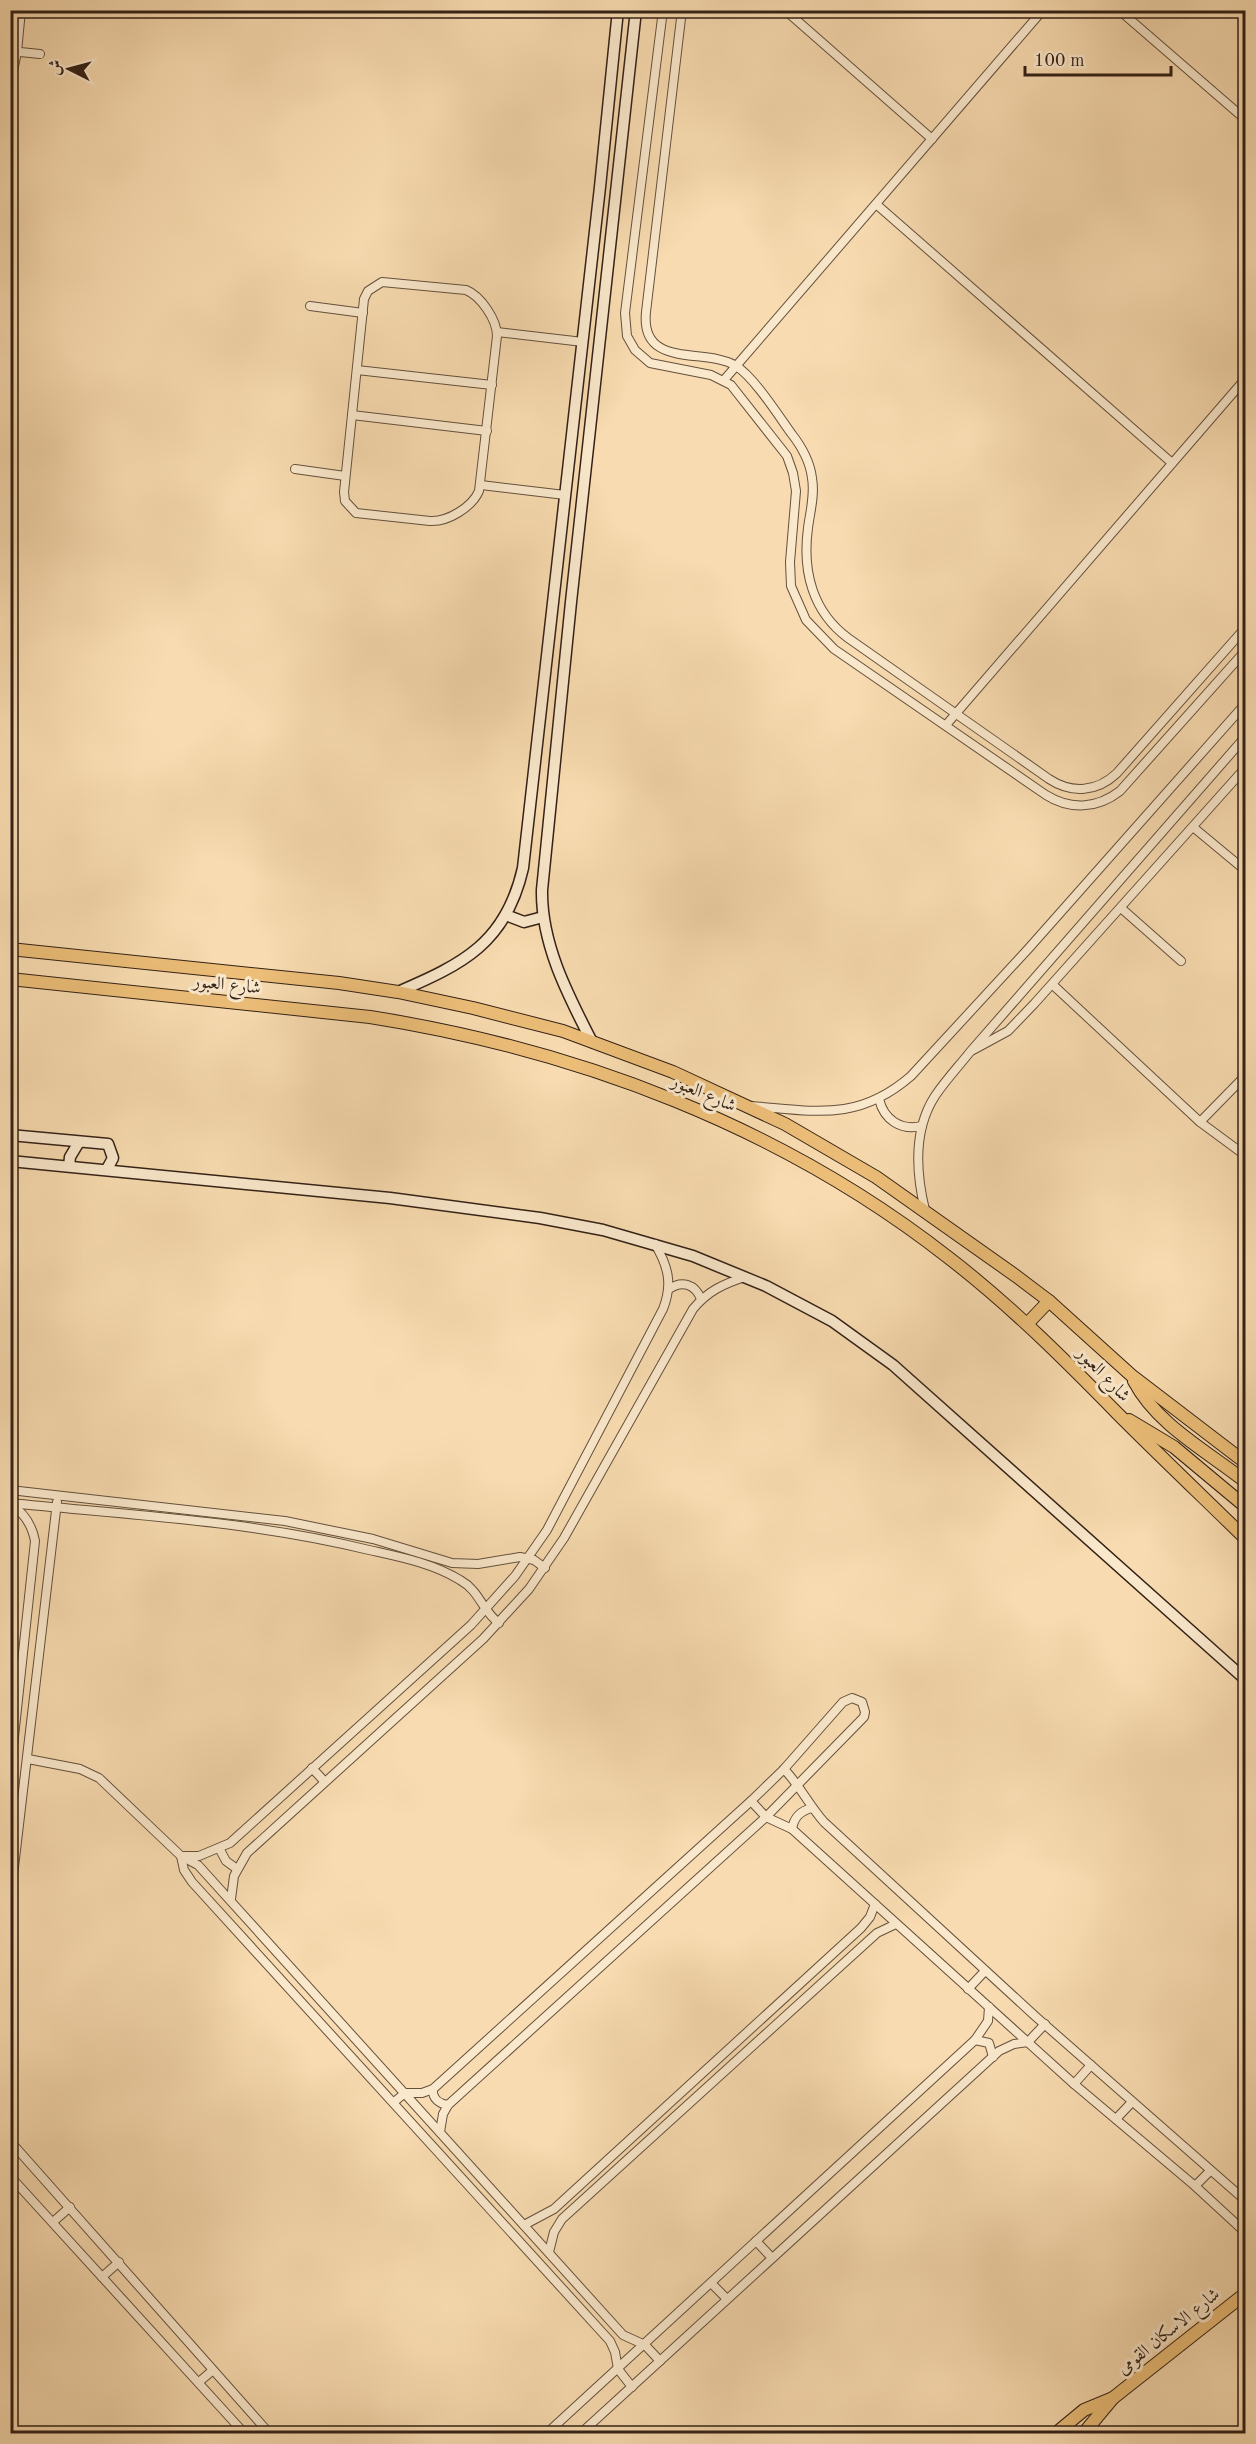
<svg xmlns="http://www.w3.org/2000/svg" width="1256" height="2444" font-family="'Old Standard TT',Amiri,serif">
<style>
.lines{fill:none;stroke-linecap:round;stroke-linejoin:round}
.street-casing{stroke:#64503c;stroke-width:10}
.secondary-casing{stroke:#332116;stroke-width:13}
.primary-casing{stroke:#332116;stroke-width:14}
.street{stroke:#fae8cc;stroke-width:8}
.secondary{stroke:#fae8cc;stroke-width:10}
.primary{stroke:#ecbe78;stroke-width:12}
.labels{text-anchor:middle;stroke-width:6;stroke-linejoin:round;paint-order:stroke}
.street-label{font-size:18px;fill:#332116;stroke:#fae8cc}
</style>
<rect width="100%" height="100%" fill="#f8dbb0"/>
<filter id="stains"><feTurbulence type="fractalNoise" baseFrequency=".00333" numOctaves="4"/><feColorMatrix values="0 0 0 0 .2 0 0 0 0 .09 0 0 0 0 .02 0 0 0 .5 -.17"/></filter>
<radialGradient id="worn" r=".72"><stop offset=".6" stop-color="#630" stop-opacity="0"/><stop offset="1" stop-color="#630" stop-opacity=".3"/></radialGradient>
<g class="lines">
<g class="street-casing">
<g id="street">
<path d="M 663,10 L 625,313 L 627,336 L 635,350 L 650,363 L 711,375 L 731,385 L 787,456 L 793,473 L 796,491 L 790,562 L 791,586 L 806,620 L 834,649 L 1046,795 C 1070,810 1097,809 1120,791 L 1246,650"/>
<path d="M 682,10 L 646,312 C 640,370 707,347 736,366 C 754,377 778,415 791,433 C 802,447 810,461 812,478 C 815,495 810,512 808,528 C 802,572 813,612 848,638 L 1049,779 C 1072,794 1097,792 1117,773 L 1246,627"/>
<path d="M 785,10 L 932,139"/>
<path d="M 1119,10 L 1246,120"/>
<path d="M 10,51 L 40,54"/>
<path d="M 10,85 L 17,52 L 21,10"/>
<path d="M 876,204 L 1172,463"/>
<path d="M 382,282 L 466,290 C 481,296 497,320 497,336 L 479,491 C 472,507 448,522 430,521 L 356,513 L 345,501 L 344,492 L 364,299 L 368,291 Z"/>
<path d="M 310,306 L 363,313"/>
<path d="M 497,332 L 583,342"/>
<path d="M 357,370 L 492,385"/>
<path d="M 724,380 L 1043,10"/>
<path d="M 352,415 L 487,431"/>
<path d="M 295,469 L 345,476"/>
<path d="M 481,485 L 565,495"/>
<path d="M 946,725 L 1246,378"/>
<path d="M 1193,827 L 1246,871"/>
<path d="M 1121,908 L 1181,961"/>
<path d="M 1053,985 L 1200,1122 L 1246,1156"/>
<path d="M 973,1050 L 1008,1031 L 1034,1004 L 1246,767"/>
<path d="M 879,1099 C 884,1120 901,1131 922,1126"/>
<path d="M 751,1106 C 815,1111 858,1122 911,1076 L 1029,948 L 1246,703"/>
<path d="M 1200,1122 L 1246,1075"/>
<path d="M 925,1210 C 916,1173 913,1130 935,1096 C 945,1081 958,1067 970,1052 L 1246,736"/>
<path d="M 669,1289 C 682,1280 695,1284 701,1299"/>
<path d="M 10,1490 L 285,1521 L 373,1539 L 452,1563 L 478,1564 L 520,1557 L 534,1560 L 545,1568"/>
<path d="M 10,1503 C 130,1515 252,1521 369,1550 C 400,1557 432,1563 460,1580 C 480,1591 482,1611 499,1623"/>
<path d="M 10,1504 C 25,1513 32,1525 35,1541 L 10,1774"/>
<path d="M 28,1759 L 80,1769 L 99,1778 L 181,1856 L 198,1865 L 623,2335 L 645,2345 L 660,2361"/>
<path d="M 312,1768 L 324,1781"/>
<path d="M 784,1769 C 800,1786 809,1805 824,1822 L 1035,2016 L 1246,2201"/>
<path d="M 751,1801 L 766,1817 L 792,1829 L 1074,2084 L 1195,2186 L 1246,2233"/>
<path d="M 792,1829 C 794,1817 800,1811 812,1808"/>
<path d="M 219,1848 L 226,1861 L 237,1869"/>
<path d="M 181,1856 L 184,1870 L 192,1882 L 610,2341 L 615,2352 L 618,2369 L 632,2387"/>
<path d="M 184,1856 L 199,1856 L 230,1843 L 471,1625 L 515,1576 L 547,1530 L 663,1309 C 673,1284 668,1266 655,1244"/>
<path d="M 231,1899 L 234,1876 L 247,1853 L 483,1639 L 529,1589 L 564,1538 L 693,1309 C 708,1291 723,1284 745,1277"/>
<path d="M 10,1901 L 57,1502"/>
<path d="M 968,1989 L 985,1971"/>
<path d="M 975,2040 L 989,2043 L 993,2057"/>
<path d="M 1074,2084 L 1091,2065"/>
<path d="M 433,2089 C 432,2099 440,2104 448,2105"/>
<path d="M 394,2102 L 405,2093 L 422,2093 L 433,2089 L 751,1801 L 784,1769 L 843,1702 L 852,1698 L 862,1702 L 865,1712 L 864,1717 L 766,1817 L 448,2105 L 443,2114 L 440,2132"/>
<path d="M 1116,2119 L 1132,2102"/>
<path d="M 10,2141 L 270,2434"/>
<path d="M 10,2176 L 245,2434"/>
<path d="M 1195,2186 L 1210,2171"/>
<path d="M 53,2222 L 70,2207"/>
<path d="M 524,2225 L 554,2209 L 861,1928 L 870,1917 L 875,1904"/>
<path d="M 756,2241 L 772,2258"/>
<path d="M 549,2252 L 554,2232 L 562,2219 L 877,1933 L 896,1924"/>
<path d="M 102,2277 L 119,2262"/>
<path d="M 711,2283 L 727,2299"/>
<path d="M 199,2382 L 213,2370"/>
<path d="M 546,2434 L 975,2040 L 988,2021 L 989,2007"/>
<path d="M 580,2434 L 999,2051 L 1014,2044 L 1028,2042 L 1045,2024"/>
</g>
</g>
<g class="secondary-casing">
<g id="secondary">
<path d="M 506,915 L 524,922 L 543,917"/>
<path d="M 398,992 C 463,964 506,943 523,868 L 600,187 L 618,10"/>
<path d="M 592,1042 C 568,995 541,944 542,890 L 571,602 L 636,10"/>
<path d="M 10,1135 L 108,1144 L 113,1158 L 107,1169"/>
<path d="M 10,1161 L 390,1198 L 540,1218 L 603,1230 L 693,1256 L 766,1286 L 832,1321 L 893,1365 L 1246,1680"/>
<path d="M 69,1166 L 70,1157 L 79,1142"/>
</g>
</g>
<g class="primary-casing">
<g id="primary">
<path d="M 10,949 L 339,983 L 398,992 L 473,1008 L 563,1031 L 673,1072 L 785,1124 L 876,1177 L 1016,1276 L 1049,1301 L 1131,1375 L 1246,1463"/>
<path d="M 10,979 L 370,1017 C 579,1050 782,1127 949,1258 C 1010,1305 1064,1359 1118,1414 C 1160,1456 1203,1497 1246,1539"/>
<path d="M 1027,1324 L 1049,1301"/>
<path d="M 1134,1381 C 1157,1425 1207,1451 1246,1482"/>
<path d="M 1129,1420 L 1174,1447 L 1246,1507"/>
<path d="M 1055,2434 L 1084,2410 L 1113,2398"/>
<path d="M 1083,2434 L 1113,2398 L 1246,2293"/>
</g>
</g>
<use href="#street" class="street"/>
<use href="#secondary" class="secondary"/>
<use href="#primary" class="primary"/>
</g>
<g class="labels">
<g class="street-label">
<text transform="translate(227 984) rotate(6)" y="6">شارع العبور</text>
<text transform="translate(704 1093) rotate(23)" y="6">شارع العبور</text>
<text transform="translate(1104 1374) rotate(46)" y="6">شارع العبور</text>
<text transform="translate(1168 2331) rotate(-39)" y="6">شارع الاسكان القومى</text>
</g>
</g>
<rect width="1256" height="2444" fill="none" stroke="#f8dbb0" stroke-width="36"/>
<rect x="12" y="12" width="1232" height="2420" fill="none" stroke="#332116" stroke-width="3"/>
<rect x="18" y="18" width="1220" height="2408" fill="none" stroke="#332116" stroke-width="1.5"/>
<g transform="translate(69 69) rotate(276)" stroke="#fae8cc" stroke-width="4.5" paint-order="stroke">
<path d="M0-4.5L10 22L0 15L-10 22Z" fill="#332116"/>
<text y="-9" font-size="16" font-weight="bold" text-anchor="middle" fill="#332116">ش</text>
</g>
<path d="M1025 66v9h146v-9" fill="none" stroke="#332116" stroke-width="3"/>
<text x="1034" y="66" font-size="18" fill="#332116" stroke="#fae8cc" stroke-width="4.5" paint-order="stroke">100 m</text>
<rect width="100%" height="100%" filter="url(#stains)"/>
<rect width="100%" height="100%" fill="url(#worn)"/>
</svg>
